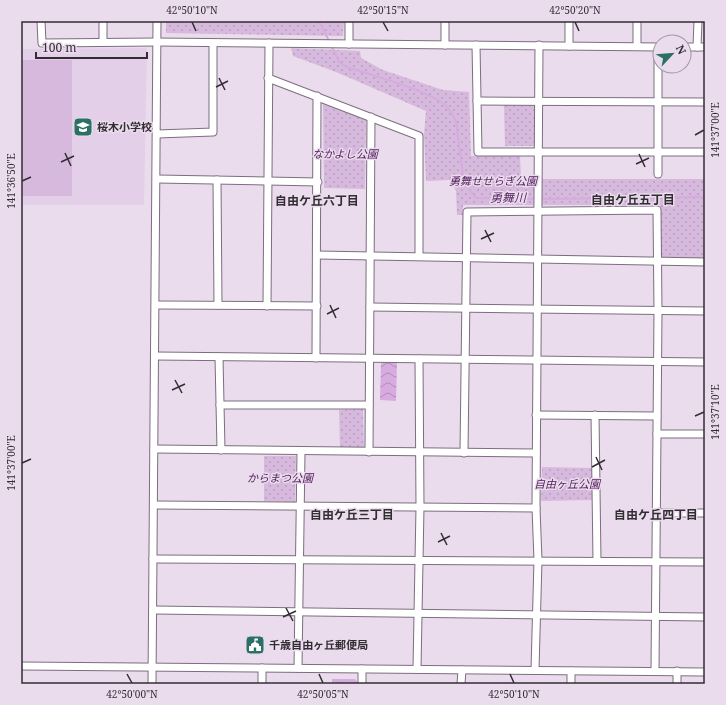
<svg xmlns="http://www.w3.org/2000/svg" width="726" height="705" font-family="'Noto Serif','Noto Sans JP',serif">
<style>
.built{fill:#e3cfe7}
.park{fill:url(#park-dots)}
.garden{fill:#d6b9dc}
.water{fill:url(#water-waves)}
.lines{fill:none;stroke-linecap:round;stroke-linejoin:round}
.stream{stroke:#d7abdf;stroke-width:2}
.minor-casing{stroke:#7b6e7e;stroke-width:9}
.minor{stroke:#fff;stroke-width:7}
.ticks{fill:none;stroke:#322d33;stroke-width:1.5}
.labels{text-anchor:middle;stroke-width:3;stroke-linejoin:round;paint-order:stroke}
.poi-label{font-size:11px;font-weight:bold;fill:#322d33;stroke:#ebdced;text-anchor:start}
.park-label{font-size:11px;font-style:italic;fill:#55215f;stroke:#ebdced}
.water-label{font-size:12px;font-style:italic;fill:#5b2865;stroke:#ebdced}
.neighbourhood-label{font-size:12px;font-weight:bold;fill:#322d33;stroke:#ebdced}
.neatline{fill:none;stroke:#322d33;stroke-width:1.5}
.ticks-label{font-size:10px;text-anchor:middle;fill:#322d33}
</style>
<defs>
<pattern id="park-dots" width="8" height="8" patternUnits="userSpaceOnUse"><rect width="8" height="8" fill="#d6b9dc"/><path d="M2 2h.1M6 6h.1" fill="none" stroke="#b89fbd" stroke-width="1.8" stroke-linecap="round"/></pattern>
<pattern id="water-waves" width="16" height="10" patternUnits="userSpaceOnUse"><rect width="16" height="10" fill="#d7abdf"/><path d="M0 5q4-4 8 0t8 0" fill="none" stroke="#af8cb5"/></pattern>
</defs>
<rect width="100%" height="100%" fill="#ebdced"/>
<path class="built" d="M 147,48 L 144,205 L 21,205 L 21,49 Z"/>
<g class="park">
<path d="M 166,21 L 344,21 L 343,36 L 166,33 Z"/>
<path d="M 291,48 L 360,51 L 361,58 L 383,70 L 443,90 L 469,92 L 471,156 L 520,155 L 521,179 L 705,179 L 705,258 L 661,257 L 660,205 L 463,205 L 463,215 L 457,215 L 456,191 L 450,180 L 426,181 L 424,134 L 426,111 L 336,72 L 293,56 Z"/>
<path d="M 323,104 L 366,119 L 365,189 L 324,188 Z"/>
<path d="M 504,105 L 535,106 L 535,146 L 505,146 Z"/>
<path d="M 363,409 L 364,447 L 340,448 L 339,410 Z"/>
<path d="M 264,456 L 296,456 L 295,502 L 264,501 Z"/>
<path d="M 542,467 L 593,468 L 593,500 L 541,501 Z"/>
</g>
<rect class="garden" x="21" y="60" width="51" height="136"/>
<g class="water">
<path d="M 381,363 L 397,363 L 396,401 L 380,400 Z"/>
<path d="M 332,679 L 355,679 L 359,684 L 332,684 Z"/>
</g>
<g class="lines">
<g class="stream">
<path d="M 319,21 L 329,41"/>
<path d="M 331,45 L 339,62 L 346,67 C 372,75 423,89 444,104 C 449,108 453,115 456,121 L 464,183 L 476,198 L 549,199 L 705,197"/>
</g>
<g class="minor-casing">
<g id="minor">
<path d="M 41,21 L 42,43 L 157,42 L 660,47"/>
<path d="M 103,21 L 103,42"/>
<path d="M 349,44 L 349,21"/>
<path d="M 445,45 L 445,21"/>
<path d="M 476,45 L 478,152 L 705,152"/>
<path d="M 569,46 L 569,21"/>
<path d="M 637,46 L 637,21"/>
<path d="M 658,47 L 658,174"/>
<path d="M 684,47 L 705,47"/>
<path d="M 697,47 L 698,21"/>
<path d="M 268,78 L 419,136 L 419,256"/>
<path d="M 477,101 L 705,102"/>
<path d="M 157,134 L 213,132 L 213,43"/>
<path d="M 157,179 L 318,182"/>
<path d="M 217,180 L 218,305"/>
<path d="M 318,255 L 705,262"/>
<path d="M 156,305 L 317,306"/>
<path d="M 267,306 L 269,43"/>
<path d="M 370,307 L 705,311"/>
<path d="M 155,356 L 705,362"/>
<path d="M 219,357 L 221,450"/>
<path d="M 316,358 L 317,96"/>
<path d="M 220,405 L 369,405"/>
<path d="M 536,415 L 657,416"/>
<path d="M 595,415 L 597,561"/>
<path d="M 657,434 L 705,434"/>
<path d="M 154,449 L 536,453"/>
<path d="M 369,452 L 371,117"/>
<path d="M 464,453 L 467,212 L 657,210 L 658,311 L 655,671"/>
<path d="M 154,505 L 536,508"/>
<path d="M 656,513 L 705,513"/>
<path d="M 153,559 L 705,562"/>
<path d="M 153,610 L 705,617"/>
<path d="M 21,666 L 705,672"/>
<path d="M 298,668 L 301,452"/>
<path d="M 417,669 L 420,507 L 419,359"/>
<path d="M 535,670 L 538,560 L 536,508 L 539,45"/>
<path d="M 677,671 L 677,684"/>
<path d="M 152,684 L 157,21"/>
<path d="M 262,684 L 262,668"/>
<path d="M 362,684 L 362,669"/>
<path d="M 461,684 L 462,670"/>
<path d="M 571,684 L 571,671"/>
</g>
</g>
<use href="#minor" class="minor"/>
</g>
<path class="ticks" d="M 192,22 L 196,31M 383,22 L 388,31M 575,22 L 579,31M 219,78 L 225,90M 216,87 L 228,81M 695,135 L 704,130M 65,153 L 71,166M 639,154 L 645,167M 61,162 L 74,156M 636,164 L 649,158M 22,181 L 31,177M 485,230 L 491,242M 481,239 L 494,233M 330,305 L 336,318M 327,314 L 339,308M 175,380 L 182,393M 172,390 L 185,384M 695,416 L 704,412M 596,457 L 602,470M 22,463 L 31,459M 592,467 L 605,460M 441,533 L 447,545M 438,542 L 450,536M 286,608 L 293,621M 283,617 L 296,611M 127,674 L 132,683M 319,674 L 323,683M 510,674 L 514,683"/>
<defs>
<g id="school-square" transform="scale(1)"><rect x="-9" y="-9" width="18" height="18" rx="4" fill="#2a7065" stroke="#ebdced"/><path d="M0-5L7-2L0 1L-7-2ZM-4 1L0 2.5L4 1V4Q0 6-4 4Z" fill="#fff"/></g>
<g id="civic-square" transform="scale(1)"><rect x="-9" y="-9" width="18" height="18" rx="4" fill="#2a7065" stroke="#ebdced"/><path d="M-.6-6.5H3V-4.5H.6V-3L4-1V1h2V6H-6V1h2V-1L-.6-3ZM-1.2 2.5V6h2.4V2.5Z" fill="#fff"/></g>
</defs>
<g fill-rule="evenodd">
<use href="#school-square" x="83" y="127"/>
<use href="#civic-square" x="255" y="645"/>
</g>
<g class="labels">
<g class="poi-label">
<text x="97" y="131">桜木小学校</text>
<text x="269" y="649">千歳自由ヶ丘郵便局</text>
</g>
<g class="park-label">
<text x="345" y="158">なかよし公園</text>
<text x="493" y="185">勇舞せせらぎ公園</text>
<text x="280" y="482">からまつ公園</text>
<text x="567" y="488">自由ヶ丘公園</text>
</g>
<g class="water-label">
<text x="508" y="202">勇舞川</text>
</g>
<g class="neighbourhood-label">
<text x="633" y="204">自由ケ丘五丁目</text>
<text x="317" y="205">自由ケ丘六丁目</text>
<text x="352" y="519">自由ケ丘三丁目</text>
<text x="656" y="519">自由ケ丘四丁目</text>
</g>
</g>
<rect width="726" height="705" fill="none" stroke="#ebdced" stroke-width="44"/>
<g transform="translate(672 54) rotate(64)"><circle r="19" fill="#ebdced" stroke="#a196a3"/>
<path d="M0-3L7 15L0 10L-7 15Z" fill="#2a7065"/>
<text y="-6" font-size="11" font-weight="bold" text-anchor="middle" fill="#322d33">N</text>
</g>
<path d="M36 52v6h111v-6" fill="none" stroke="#322d33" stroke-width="2"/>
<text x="42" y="52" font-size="12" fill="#322d33" stroke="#ebdced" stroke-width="3" paint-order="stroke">100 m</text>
<rect x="22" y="22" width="682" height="661" class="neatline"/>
<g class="ticks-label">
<text x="192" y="14">42°50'10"N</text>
<text x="383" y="14">42°50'15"N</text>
<text x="575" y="14">42°50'20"N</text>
<text transform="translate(715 130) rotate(-90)" y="4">141°37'00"E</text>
<text transform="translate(11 181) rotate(-90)" y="4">141°36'50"E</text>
<text transform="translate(715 412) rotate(-90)" y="4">141°37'10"E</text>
<text transform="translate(11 463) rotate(-90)" y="4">141°37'00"E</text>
<text x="132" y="698">42°50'00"N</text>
<text x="323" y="698">42°50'05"N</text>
<text x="514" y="698">42°50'10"N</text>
</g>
</svg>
